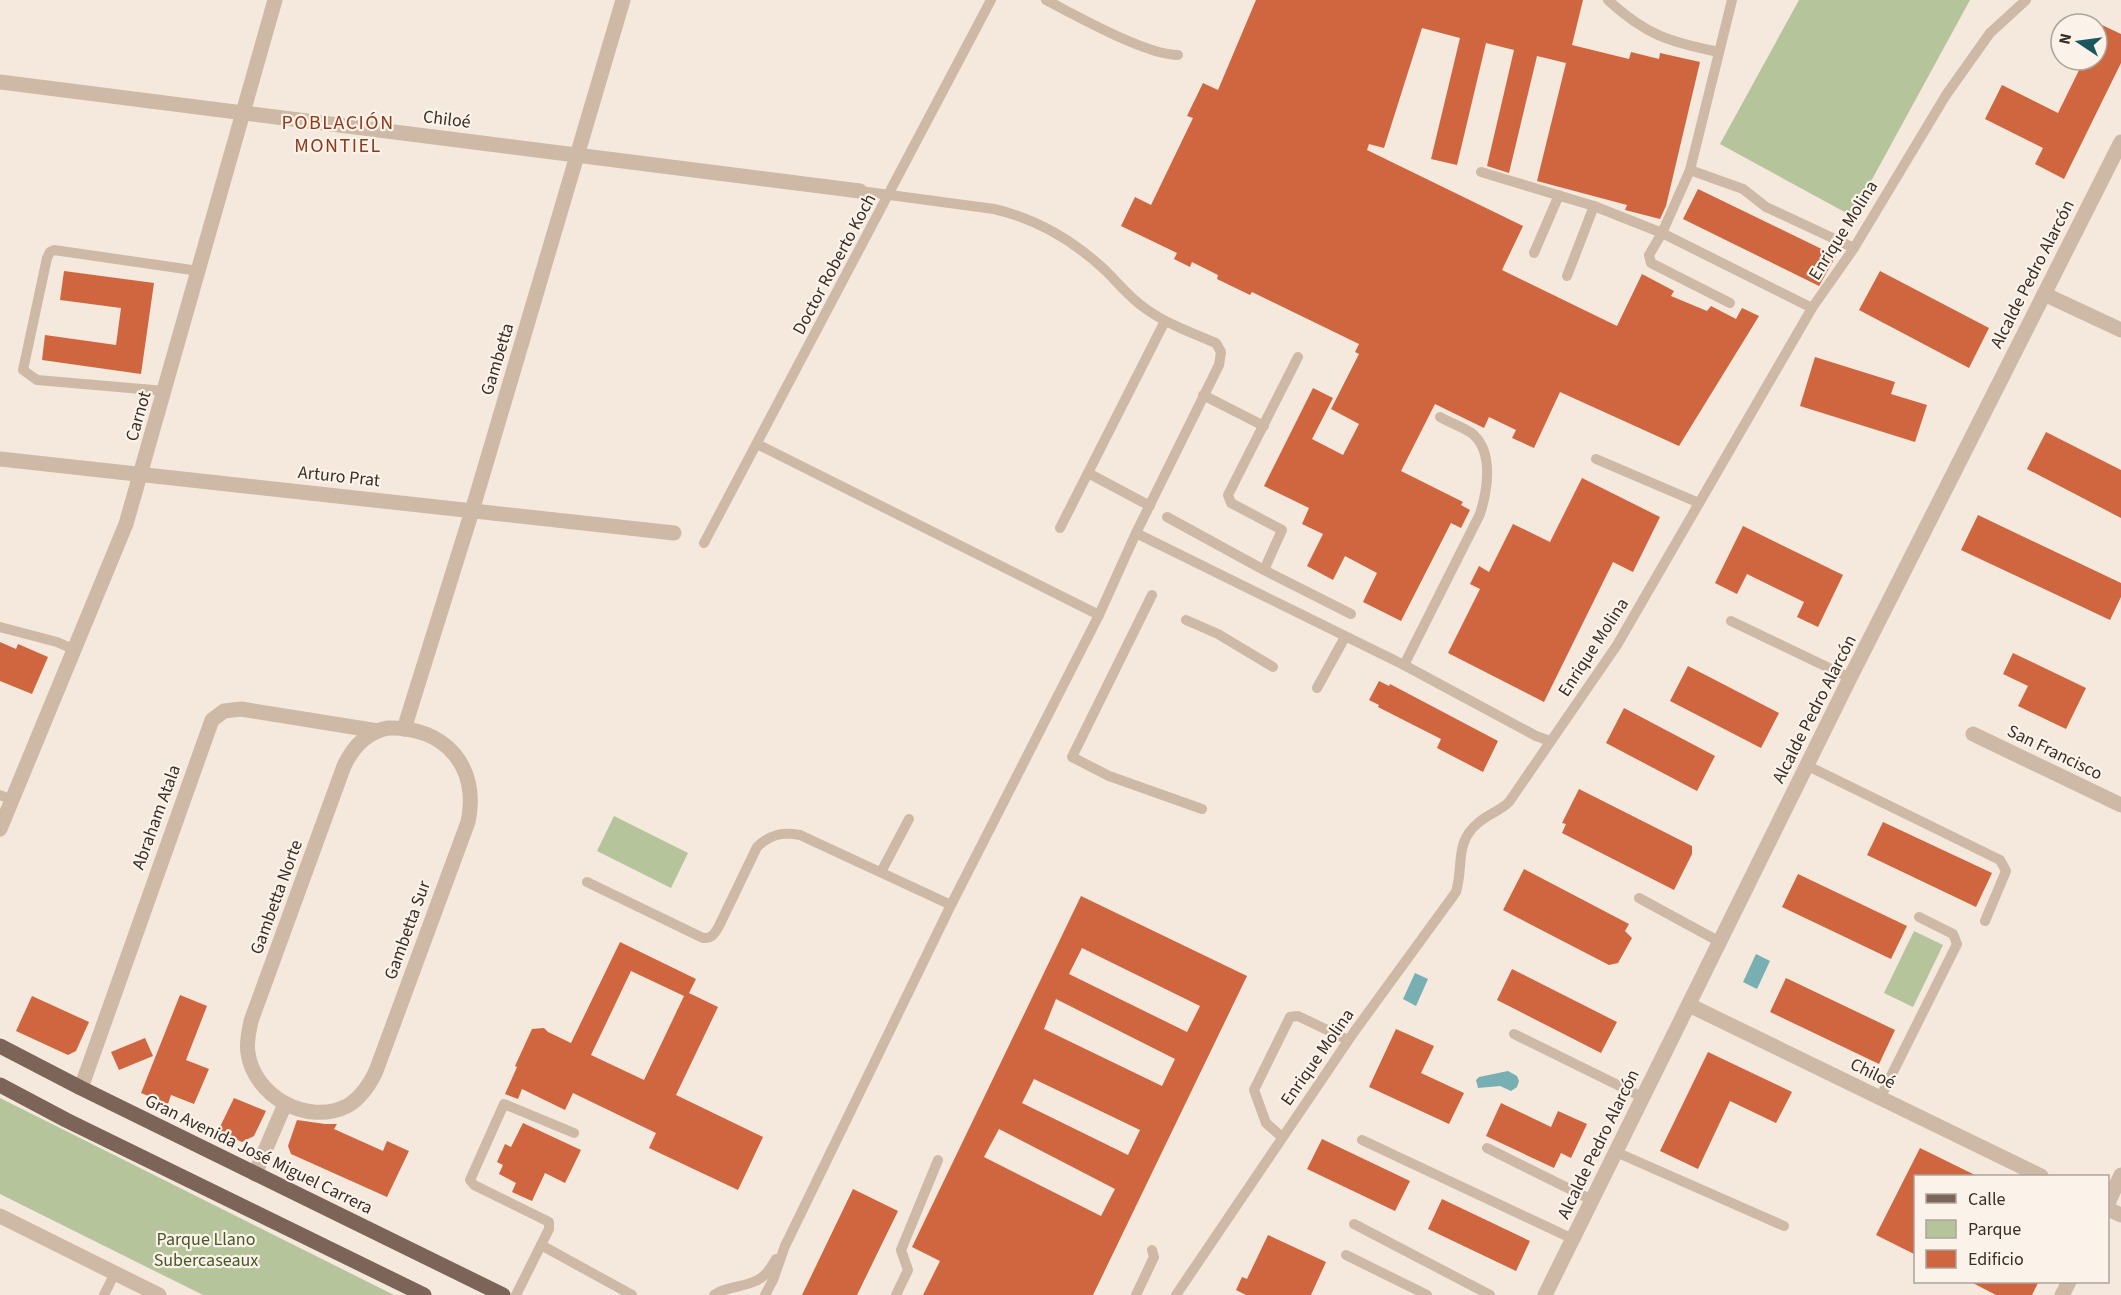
<svg xmlns="http://www.w3.org/2000/svg" width="2121" height="1295" font-family="'Source Sans 3',sans-serif">
<style>
.green{fill:#b5c49a}
.water{fill:#78afb3}
.building{fill:#cf663f;fill-rule:evenodd}
.lines{fill:none;stroke-linecap:round;stroke-linejoin:round}
.service{stroke:#cdb9a6;stroke-width:10}
.minor{stroke:#cdb9a6;stroke-width:15}
.tertiary{stroke:#cdb9a6;stroke-width:15}
.primary{stroke:#7c6558;stroke-width:15}
.labels{text-anchor:middle;stroke-width:4.5;stroke-linejoin:round;paint-order:stroke}
.street-label{font-size:18px;fill:#392e28;stroke:#fbf3e9}
.park-label{font-size:18px;fill:#465929;stroke:#fbf3e9}
.neighbourhood-label{font-size:20px;letter-spacing:1.5px;fill:#8f391a;stroke:#fbf3e9}
</style>
<rect width="100%" height="100%" fill="#f4e9dc"/>
<g class="green">
<path d="M 1799,0 L 1970,0 L 1852,216 L 1720,144 Z"/>
<path d="M 614,816 L 688,853 L 671,888 L 597,851 Z"/>
<path d="M 1914,931 L 1943,945 L 1913,1007 L 1884,993 Z"/>
<path d="M 0,1098 L 394,1295 L 203,1295 L 0,1194 Z"/>
</g>
<g class="water">
<path d="M 1756,954 L 1770,961 L 1757,989 L 1743,982 Z"/>
<path d="M 1415,973 L 1428,979 L 1416,1006 L 1403,999 Z"/>
<path d="M 1508,1071 L 1517,1076 L 1519,1081 L 1517,1087 L 1511,1091 L 1500,1086 L 1478,1088 L 1476,1080 L 1479,1077 Z"/>
</g>
<g class="building">
<path d="M 1256,0 L 1583,0 L 1572,45 L 1629,59 L 1631,52 L 1659,59 L 1660,53 L 1700,62 L 1666,206 L 1660,219 L 1625,210 L 1627,205 L 1537,181 L 1566,63 L 1537,56 L 1509,173 L 1487,166 L 1514,50 L 1486,43 L 1457,165 L 1431,159 L 1460,38 L 1422,28 L 1384,148 L 1369,144 L 1367,150 L 1523,226 L 1502,270 L 1617,326 L 1642,274 L 1674,291 L 1671,296 L 1707,311 L 1711,306 L 1736,319 L 1742,308 L 1759,316 L 1679,446 L 1560,392 L 1534,448 L 1512,438 L 1516,430 L 1489,417 L 1484,428 L 1435,404 L 1401,471 L 1463,502 L 1461,505 L 1470,510 L 1461,528 L 1451,523 L 1401,621 L 1363,602 L 1377,573 L 1345,556 L 1333,580 L 1307,566 L 1323,534 L 1302,524 L 1309,508 L 1264,486 L 1313,388 L 1333,398 L 1312,439 L 1343,455 L 1359,424 L 1331,409 L 1359,354 L 1355,352 L 1359,344 L 1252,292 L 1250,295 L 1217,279 L 1218,275 L 1192,262 L 1190,267 L 1174,259 L 1177,253 L 1121,226 L 1135,197 L 1151,205 L 1193,118 L 1187,116 L 1203,83 L 1218,90 Z"/>
<path d="M 2102,25 L 2121,34 L 2121,63 L 2064,179 L 2035,164 L 2043,148 L 1985,119 L 2002,85 L 2058,113 L 2084,60 L 2097,60 L 2097,34 Z"/>
<path d="M 1698,189 L 1836,256 L 1819,286 L 1683,219 Z"/>
<path d="M 64,271 L 154,283 L 141,374 L 42,360 L 45,335 L 116,345 L 121,308 L 60,300 Z"/>
<path d="M 1880,271 L 1989,328 L 1969,368 L 1859,310 Z"/>
<path d="M 1815,357 L 1895,382 L 1891,394 L 1927,405 L 1915,442 L 1800,406 Z"/>
<path d="M 2046,432 L 2121,470 L 2121,518 L 2027,469 Z"/>
<path d="M 1582,478 L 1660,517 L 1633,572 L 1613,562 L 1544,702 L 1448,653 L 1480,589 L 1470,584 L 1479,566 L 1489,572 L 1513,524 L 1550,542 Z"/>
<path d="M 1978,515 L 2121,583 L 2121,597 L 2110,620 L 1961,550 Z"/>
<path d="M 1743,526 L 1843,575 L 1818,627 L 1797,617 L 1804,602 L 1747,574 L 1737,594 L 1715,583 Z"/>
<path d="M 0,642 L 16,649 L 18,644 L 48,657 L 32,694 L 0,681 Z"/>
<path d="M 2013,653 L 2086,688 L 2066,729 L 2018,706 L 2028,686 L 2003,674 Z"/>
<path d="M 1688,666 L 1779,713 L 1761,748 L 1670,701 Z"/>
<path d="M 1379,681 L 1389,686 L 1390,684 L 1498,741 L 1483,772 L 1437,748 L 1441,739 L 1378,707 L 1379,705 L 1369,700 Z"/>
<path d="M 1624,708 L 1715,756 L 1697,791 L 1606,743 Z"/>
<path d="M 1579,789 L 1692,846 L 1692,854 L 1674,890 L 1562,833 L 1566,824 L 1562,823 Z"/>
<path d="M 1883,822 L 1992,873 L 1976,907 L 1867,855 Z"/>
<path d="M 1524,869 L 1629,924 L 1625,931 L 1632,938 L 1618,963 L 1609,965 L 1503,910 Z"/>
<path d="M 1798,874 L 1907,926 L 1891,959 L 1782,907 Z"/>
<path d="M 1081,896 L 1247,976 L 1093,1295 L 923,1295 L 940,1261 L 912,1247 ZM 1082,948 L 1200,1006 L 1187,1032 L 1069,974 ZM 1056,999 L 1175,1059 L 1162,1086 L 1044,1029 ZM 1034,1079 L 1140,1130 L 1128,1155 L 1022,1103 ZM 999,1129 L 1115,1189 L 1101,1216 L 984,1157 Z"/>
<path d="M 620,942 L 696,979 L 689,993 L 718,1007 L 676,1095 L 763,1137 L 738,1190 L 649,1148 L 656,1133 L 573,1093 L 565,1110 L 522,1089 L 518,1099 L 505,1094 L 517,1067 L 515,1066 L 532,1029 L 544,1028 L 548,1032 L 571,1043 ZM 631,971 L 684,996 L 644,1080 L 591,1055 Z"/>
<path d="M 1512,969 L 1617,1022 L 1601,1053 L 1497,1000 Z"/>
<path d="M 1786,978 L 1895,1030 L 1879,1064 L 1770,1012 Z"/>
<path d="M 180,995 L 207,1006 L 186,1060 L 209,1069 L 194,1104 L 171,1095 L 168,1104 L 141,1093 Z"/>
<path d="M 32,996 L 89,1022 L 76,1051 L 68,1055 L 16,1031 Z"/>
<path d="M 1396,1029 L 1434,1046 L 1421,1073 L 1464,1093 L 1449,1124 L 1369,1087 Z"/>
<path d="M 145,1038 L 153,1056 L 119,1070 L 111,1052 Z"/>
<path d="M 1708,1052 L 1792,1092 L 1776,1123 L 1730,1101 L 1698,1169 L 1660,1151 Z"/>
<path d="M 234,1098 L 266,1111 L 254,1136 L 242,1142 L 218,1131 Z"/>
<path d="M 1501,1103 L 1551,1127 L 1558,1111 L 1587,1124 L 1571,1158 L 1561,1153 L 1554,1168 L 1486,1136 Z"/>
<path d="M 297,1120 L 325,1124 L 337,1124 L 334,1129 L 383,1151 L 387,1141 L 409,1151 L 387,1197 L 291,1154 L 288,1146 Z"/>
<path d="M 523,1123 L 581,1150 L 565,1183 L 545,1173 L 532,1201 L 512,1192 L 516,1183 L 499,1174 L 503,1165 L 497,1162 L 505,1144 L 511,1147 Z"/>
<path d="M 1322,1139 L 1410,1181 L 1395,1211 L 1307,1169 Z"/>
<path d="M 1920,1148 L 1977,1176 L 1916,1176 L 1916,1255 L 1876,1235 Z"/>
<path d="M 853,1189 L 898,1211 L 857,1295 L 802,1295 Z"/>
<path d="M 1442,1199 L 1530,1241 L 1516,1271 L 1428,1229 Z"/>
<path d="M 1268,1235 L 1326,1262 L 1311,1295 L 1246,1295 L 1236,1290 L 1242,1277 L 1247,1279 Z"/>
<path d="M 1969,1281 L 2039,1281 L 2032,1295 L 1996,1295 Z"/>
</g>
<g class="lines">
<g class="service">
<path d="M 1046,0 C 1077,16 1146,55 1178,55"/>
<path d="M 1608,0 C 1646,35 1669,42 1719,52"/>
<path d="M 1732,0 L 1690,170 L 1662,233 L 1812,308"/>
<path d="M 1690,170 L 1743,189 L 1766,207 L 1854,248"/>
<path d="M 1481,172 L 1594,206 L 1662,233 L 1649,255 L 1651,263 L 1730,303"/>
<path d="M 1534,253 L 1559,195"/>
<path d="M 1567,276 L 1594,206"/>
<path d="M 165,391 L 37,380 L 23,370 L 47,258 L 50,252 L 54,250 L 199,271"/>
<path d="M 1203,395 L 1264,426"/>
<path d="M 757,444 L 1099,615"/>
<path d="M 1596,459 L 1699,503"/>
<path d="M 1088,473 L 1150,506"/>
<path d="M 1167,517 L 1264,570 L 1351,614"/>
<path d="M 1060,528 L 1165,321"/>
<path d="M 1136,533 L 1404,665 L 1536,736 L 1550,741"/>
<path d="M 704,543 L 991,0"/>
<path d="M 1264,570 L 1282,530 L 1231,503 L 1228,495 L 1298,357"/>
<path d="M 1152,595 L 1072,757 L 1109,776 L 1202,809"/>
<path d="M 1186,620 L 1218,634 L 1273,667"/>
<path d="M 1731,621 L 1850,678"/>
<path d="M 0,627 L 57,642 L 75,650"/>
<path d="M 1404,665 L 1480,514 C 1487,492 1494,454 1474,435 C 1466,428 1450,423 1440,417"/>
<path d="M 1317,688 L 1345,637"/>
<path d="M 1808,766 L 2000,860 L 2006,871 L 1985,921"/>
<path d="M 0,795 L 12,800"/>
<path d="M 881,872 L 909,819"/>
<path d="M 587,882 L 703,938 C 712,939 715,933 719,926 L 757,847 C 771,834 782,832 800,835 L 951,905"/>
<path d="M 1639,898 L 1720,942"/>
<path d="M 1514,1034 L 1642,1097"/>
<path d="M 1880,1098 L 1957,944 L 1953,934 L 1919,917"/>
<path d="M 1282,1137 L 1266,1123 L 1254,1090 L 1290,1017 L 1298,1016 L 1348,1040"/>
<path d="M 1362,1140 L 1573,1239"/>
<path d="M 1487,1148 L 1592,1200"/>
<path d="M 1616,1152 L 1784,1226"/>
<path d="M 1354,1224 L 1490,1295"/>
<path d="M 541,1245 L 632,1295"/>
<path d="M 1346,1255 L 1427,1295"/>
<path d="M 104,1295 L 115,1273"/>
<path d="M 516,1295 L 549,1229 L 549,1222 L 474,1185 L 470,1180 L 504,1104 L 574,1133"/>
<path d="M 714,1295 C 728,1285 747,1288 761,1278 C 767,1274 772,1266 776,1259"/>
<path d="M 765,1295 L 773,1280 L 785,1246 L 951,905 L 1099,615 L 1136,533 L 1219,365 L 1221,352 L 1216,343 C 1192,333 1167,324 1146,309 C 1130,298 1119,284 1106,271 C 1073,240 1038,219 994,209 L 860,191"/>
<path d="M 896,1295 L 908,1270 L 901,1250 L 938,1160"/>
<path d="M 1136,1295 L 1154,1257 L 1152,1250"/>
<path d="M 1176,1295 L 1354,1032 L 1456,892 C 1464,866 1454,843 1478,823 C 1488,814 1500,811 1509,802 L 1617,645 L 1812,308 L 1854,248 L 1946,95 L 1990,33 L 2026,0"/>
</g>
<g class="minor">
<path d="M 0,82 L 860,191"/>
<path d="M 2044,294 L 2121,330"/>
<path d="M 0,459 L 674,533"/>
<path d="M 388,728 C 445,726 480,767 468,822 L 376,1071 C 369,1086 361,1098 347,1106 C 307,1126 254,1096 248,1053 C 246,1042 249,1032 251,1021 L 344,766 C 353,747 366,732 388,728 Z"/>
<path d="M 404,729 L 472,511 L 623,0"/>
<path d="M 1973,734 L 2121,805"/>
<path d="M 0,829 L 126,524 L 275,0"/>
<path d="M 1689,1005 L 2041,1176"/>
<path d="M 81,1088 L 212,720 L 224,711 L 241,709 L 378,731"/>
<path d="M 255,1174 L 285,1104"/>
<path d="M 2108,1203 L 2121,1175"/>
<path d="M 2108,1209 L 2121,1215"/>
<path d="M 2062,1295 L 2069,1282"/>
</g>
<g class="tertiary">
<path d="M 0,1216 L 159,1295"/>
<path d="M 1545,1295 L 1850,678 L 2121,142"/>
</g>
<g class="primary">
<path d="M 0,1046 L 81,1088 L 503,1295"/>
<path d="M 0,1085 L 66,1120 L 424,1295"/>
</g>
</g>
<g class="labels">
<g class="street-label">
<text transform="translate(447 119) rotate(7)" y="6">Chiloé</text>
<text transform="translate(1843 230) rotate(-58)" y="6">Enrique Molina</text>
<text transform="translate(834 264) rotate(-62)" y="6">Doctor Roberto Koch</text>
<text transform="translate(2032 274) rotate(-63)" y="6">Alcalde Pedro Alarcón</text>
<text transform="translate(497 359) rotate(-73)" y="6">Gambetta</text>
<text transform="translate(138 416) rotate(-74)" y="6">Carnot</text>
<text transform="translate(339 476) rotate(6)" y="6">Arturo Prat</text>
<text transform="translate(1593 647) rotate(-57)" y="6">Enrique Molina</text>
<text transform="translate(1814 709) rotate(-63)" y="6">Alcalde Pedro Alarcón</text>
<text transform="translate(2055 752) rotate(26)" y="6">San Francisco</text>
<text transform="translate(156 817) rotate(-70)" y="6">Abraham Atala</text>
<text transform="translate(276 897) rotate(-70)" y="6">Gambetta Norte</text>
<text transform="translate(407 930) rotate(-70)" y="6">Gambetta Sur</text>
<text transform="translate(1317 1057) rotate(-55)" y="6">Enrique Molina</text>
<text transform="translate(1873 1073) rotate(26)" y="6">Chiloé</text>
<text transform="translate(1598 1144) rotate(-64)" y="6">Alcalde Pedro Alarcón</text>
<text transform="translate(259 1154) rotate(26)" y="6">Gran Avenida José Miguel Carrera</text>
</g>
<g class="park-label">
<text x="206" y="1245">Parque Llano<tspan x="206" dy="21">Subercaseaux</tspan></text>
</g>
<g class="neighbourhood-label">
<text x="338" y="129">POBLACIÓN<tspan x="338" dy="23">MONTIEL</tspan></text>
</g>
</g>
<rect x="1914" y="1175" width="195" height="108" fill="#fbf3e9" stroke="#ada49c" stroke-width="1.5"/>
<rect x="1926" y="1194" width="30" height="9" fill="#7c6558" stroke="#ada49c" stroke-width="1.5"/>
<text x="1968" y="1205" font-size="18" fill="#392e28">Calle</text>
<rect x="1926" y="1220" width="30" height="18" fill="#b5c49a" stroke="#ada49c" stroke-width="1.5"/>
<text x="1968" y="1235" font-size="18" fill="#392e28">Parque</text>
<rect x="1926" y="1250" width="30" height="18" fill="#cf663f" stroke="#ada49c" stroke-width="1.5"/>
<text x="1968" y="1265" font-size="18" fill="#392e28">Edificio</text>
<g transform="translate(2079 42) rotate(283)"><circle r="28" fill="#fbf3e9" stroke="#ada49c" stroke-width="1.5"/>
<path d="M0-4.5L10 22L0 15L-10 22Z" fill="#1a585e"/>
<text y="-9" font-size="16" font-weight="bold" text-anchor="middle" fill="#392e28">N</text>
</g>
</svg>
